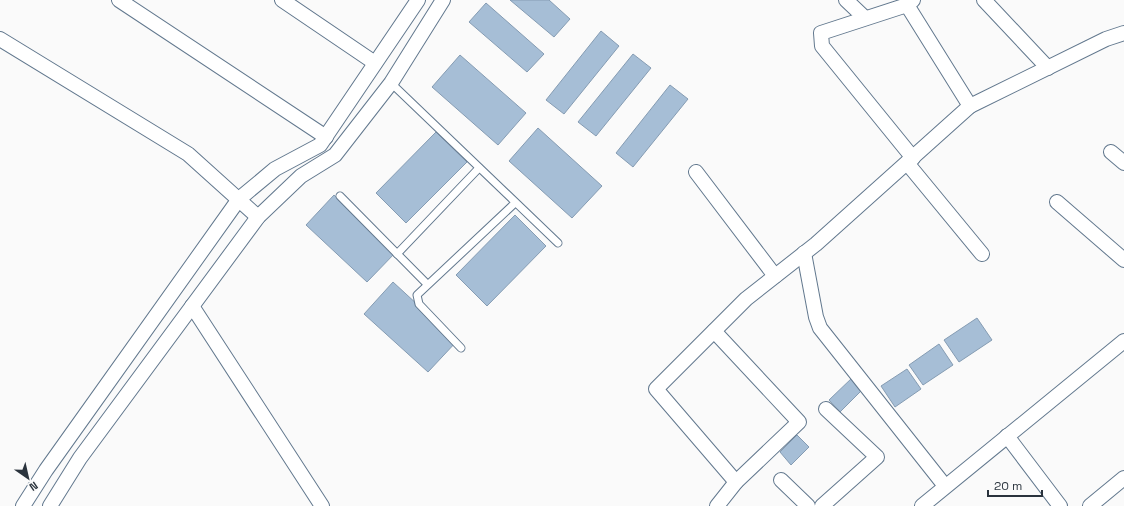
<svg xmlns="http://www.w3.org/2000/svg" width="1124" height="506" font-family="'Space Grotesk',sans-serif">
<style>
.building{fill:#a6bed6;stroke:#859cb3}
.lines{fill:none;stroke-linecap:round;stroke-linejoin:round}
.lane-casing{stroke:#62788e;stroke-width:9}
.street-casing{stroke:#62788e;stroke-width:16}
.lane{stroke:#fff;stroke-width:7}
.street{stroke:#fff;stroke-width:14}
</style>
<rect width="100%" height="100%" fill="#fafafa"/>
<g class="building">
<path d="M 510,0 L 549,0 L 570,19 L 554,37 Z"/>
<path d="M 486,3 L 544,54 L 527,72 L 469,22 Z"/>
<path d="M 601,31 L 619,46 L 564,114 L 546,100 Z"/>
<path d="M 633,54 L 651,68 L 596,136 L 578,122 Z"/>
<path d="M 460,55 L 526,113 L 498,145 L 432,87 Z"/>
<path d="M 670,85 L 688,99 L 633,167 L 616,153 Z"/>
<path d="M 538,128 L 602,186 L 572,218 L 509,161 Z"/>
<path d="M 436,132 L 467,162 L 406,223 L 376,193 Z"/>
<path d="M 334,195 L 396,252 L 367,282 L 306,225 Z"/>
<path d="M 515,215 L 546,246 L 487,306 L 456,275 Z"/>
<path d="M 393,282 L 457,341 L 428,372 L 364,314 Z"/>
<path d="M 977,318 L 992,340 L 959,362 L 944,340 Z"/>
<path d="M 939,344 L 953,365 L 923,385 L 909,365 Z"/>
<path d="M 907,369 L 921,389 L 895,407 L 881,386 Z"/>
<path d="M 853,377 L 864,388 L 840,412 L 829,400 Z"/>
<path d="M 797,435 L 809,447 L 791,465 L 780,452 Z"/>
</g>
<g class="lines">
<g class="lane-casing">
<g id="lane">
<path d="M 391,83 L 558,243"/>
<path d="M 340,196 L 427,284"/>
<path d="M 397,254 L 479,168"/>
<path d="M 461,348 L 419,304 L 417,295 L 515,203"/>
</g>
</g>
<g class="street-casing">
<g id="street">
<path d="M 119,0 L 326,137"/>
<path d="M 282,0 L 375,63"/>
<path d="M 846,0 L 865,18"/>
<path d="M 913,0 L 907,5 L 970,106 L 1106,39 L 1124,33"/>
<path d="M 984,0 L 1048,68"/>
<path d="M 907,5 L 821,33 L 822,46 L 913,158"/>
<path d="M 0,39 L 188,154 L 258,217"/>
<path d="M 1111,152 L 1124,163"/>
<path d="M 907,163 L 982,254"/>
<path d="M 696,172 L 775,276"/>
<path d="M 1057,202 L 1124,260"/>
<path d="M 804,253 L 816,317 L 820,328 L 945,486"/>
<path d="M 192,306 L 322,506"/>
<path d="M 714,331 L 799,422 L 736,482"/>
<path d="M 1007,436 L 1060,506"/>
<path d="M 781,480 L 808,506"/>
<path d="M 23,506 L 46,470 L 239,199 L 275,169 L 320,145 L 418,0"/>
<path d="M 50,506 L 80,458 L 258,217 L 301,176 L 335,155 L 391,83 L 443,0"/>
<path d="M 717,506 L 736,482 L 656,389 L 746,299 L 816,244 L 970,106"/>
<path d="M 822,506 L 877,457 L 826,409"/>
<path d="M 922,506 L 1124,341"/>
<path d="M 1090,506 L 1124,478"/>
</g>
</g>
<use href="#lane" class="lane"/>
<use href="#street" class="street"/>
</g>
<g transform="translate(28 478) rotate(146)" stroke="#fafafa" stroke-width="3" paint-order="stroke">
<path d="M0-3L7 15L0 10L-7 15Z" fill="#2a333d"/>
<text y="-6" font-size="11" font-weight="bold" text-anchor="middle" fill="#2a333d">N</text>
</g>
<path d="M988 490v6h54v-6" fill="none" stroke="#2a333d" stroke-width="2"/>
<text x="994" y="490" font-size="12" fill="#2a333d" stroke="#fafafa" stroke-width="3" paint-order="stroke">20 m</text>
</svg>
